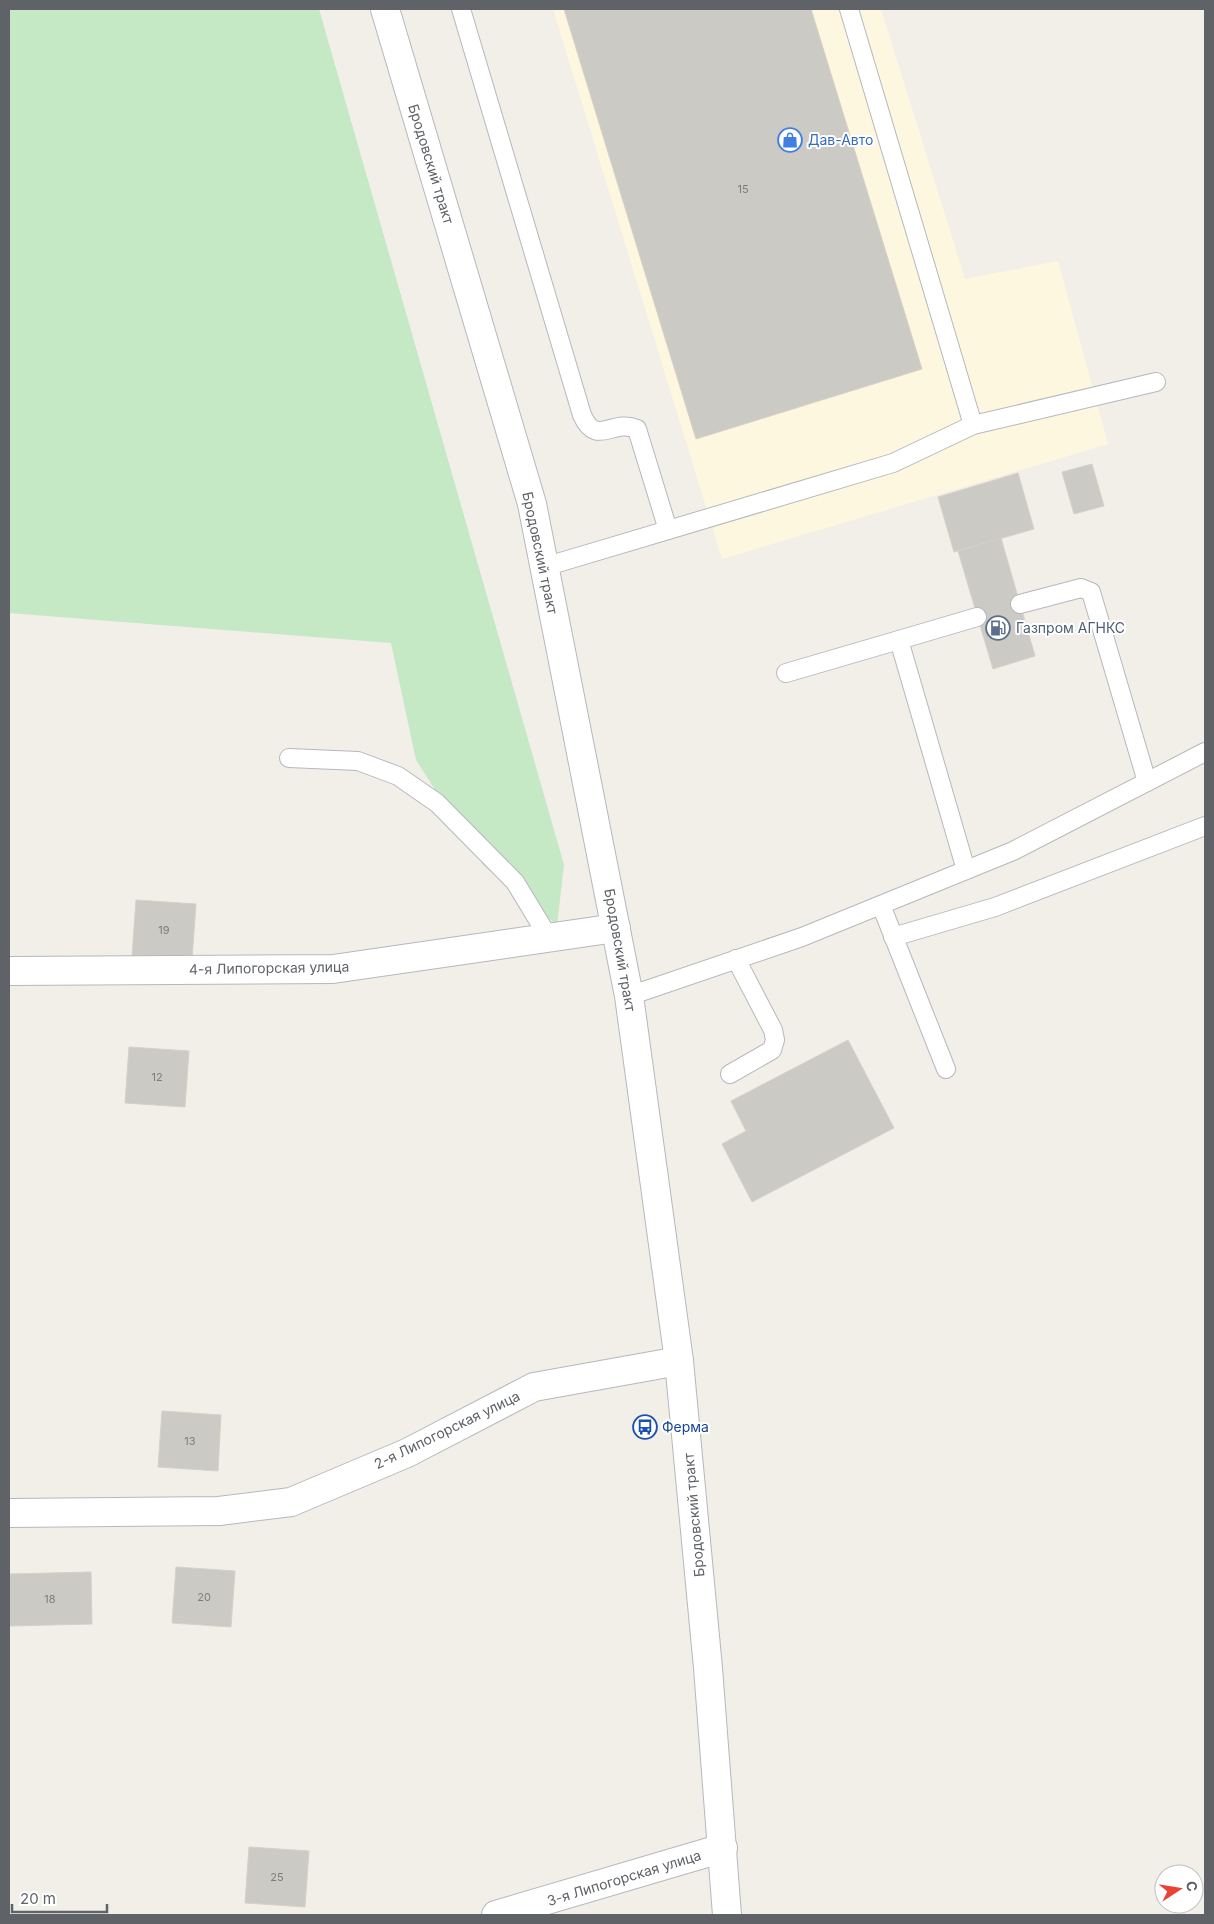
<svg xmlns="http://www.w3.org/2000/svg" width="1214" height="1924" font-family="Inter,sans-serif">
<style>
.commercial{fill:#fef7e0}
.green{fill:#c5e8c5}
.building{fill:#cccac5;stroke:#d6d1c6}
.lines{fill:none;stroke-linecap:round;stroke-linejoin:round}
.service-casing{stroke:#b5b8bc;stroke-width:20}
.minor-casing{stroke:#b5b8bc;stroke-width:30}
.tertiary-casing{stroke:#b5b8bc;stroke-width:30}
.service{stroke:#fff;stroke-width:18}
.minor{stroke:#fff;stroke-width:28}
.tertiary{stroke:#fff;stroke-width:28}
.labels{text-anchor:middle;stroke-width:4;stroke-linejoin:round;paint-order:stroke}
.number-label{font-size:11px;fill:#7a7d7f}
.shop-label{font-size:14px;fill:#366cbe;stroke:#fff;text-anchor:start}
.street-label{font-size:14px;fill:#5f6368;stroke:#fff}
.service-label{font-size:14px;fill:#4e5e75;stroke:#fff;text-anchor:start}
.transit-label{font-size:14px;fill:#164399;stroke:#fff;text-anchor:start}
</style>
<rect width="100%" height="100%" fill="#f1efe8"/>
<path class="commercial" d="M 553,9 L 881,9 L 965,279 L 1058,261 L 1108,444 L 722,559 Z"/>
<path class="green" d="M 9,9 L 319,9 L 564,865 L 557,925 L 483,865 L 416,760 L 391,643 L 9,613 Z"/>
<g class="building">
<path d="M 564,9 L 811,9 L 922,369 L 696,439 Z"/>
<path d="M 1092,464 L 1104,506 L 1074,514 L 1062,472 Z"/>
<path d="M 1018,473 L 1034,529 L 954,552 L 938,497 Z"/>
<path d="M 1001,538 L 1035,656 L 993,669 L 958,551 Z"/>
<path d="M 136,900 L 196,904 L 192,960 L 132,956 Z"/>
<path d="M 848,1040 L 894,1128 L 752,1202 L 722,1144 L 746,1131 L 731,1101 Z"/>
<path d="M 129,1047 L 189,1051 L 185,1107 L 125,1103 Z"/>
<path d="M 162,1411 L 221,1415 L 218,1471 L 158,1467 Z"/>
<path d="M 176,1567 L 235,1571 L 231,1627 L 172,1623 Z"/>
<path d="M 91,1572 L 92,1624 L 9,1626 L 9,1574 Z"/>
<path d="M 249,1847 L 309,1851 L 305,1907 L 245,1903 Z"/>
</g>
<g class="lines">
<g class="service-casing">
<g id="service">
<path d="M 461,9 L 582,415 C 597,448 612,418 637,429 L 668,530"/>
<path d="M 973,425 L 1156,382"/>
<path d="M 544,567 L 893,463 L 973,425 L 849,9"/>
<path d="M 1020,604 L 1081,588 L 1091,592 L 1147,782"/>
<path d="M 786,673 L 899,640"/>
<path d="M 289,758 L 358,761 L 398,776 L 437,803 L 515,882 L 549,938"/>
<path d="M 966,870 L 899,640 L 977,617"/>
<path d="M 881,905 L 946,1069"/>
<path d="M 893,937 L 995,907 L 1205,826"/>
<path d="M 629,996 L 802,937 L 1013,851 L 1205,752"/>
<path d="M 730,1074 L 772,1050 L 775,1040 L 773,1030 L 736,959"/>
</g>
</g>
<g class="minor-casing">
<g id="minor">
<path d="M 9,971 L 333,969 L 616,928"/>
<path d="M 9,1513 L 219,1511 L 291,1502 L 407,1453 L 534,1387 L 679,1361"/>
<path d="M 496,1915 L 723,1848"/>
</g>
</g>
<g class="tertiary-casing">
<path id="tertiary" d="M 385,9 L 532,504 L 629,996 L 679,1361 L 708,1668 L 727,1915"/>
</g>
<use href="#service" class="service"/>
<use href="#minor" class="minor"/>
<use href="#tertiary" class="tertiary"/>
</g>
<defs>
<g id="shop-ring" transform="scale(1.25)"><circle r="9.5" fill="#fff" stroke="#3f7fe0" stroke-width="1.5"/><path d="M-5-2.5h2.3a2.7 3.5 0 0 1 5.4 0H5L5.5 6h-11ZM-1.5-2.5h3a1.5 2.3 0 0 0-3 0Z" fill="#3f7fe0"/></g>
<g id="fuel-ring" transform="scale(1.25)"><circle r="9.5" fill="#fff" stroke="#5c6f8a" stroke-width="1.5"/><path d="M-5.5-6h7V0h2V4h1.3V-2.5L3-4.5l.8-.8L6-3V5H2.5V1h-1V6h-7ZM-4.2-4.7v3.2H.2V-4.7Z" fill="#5c6f8a"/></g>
<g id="bus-ring" transform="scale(1.25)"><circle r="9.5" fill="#fff" stroke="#1a4fb4" stroke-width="1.5"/><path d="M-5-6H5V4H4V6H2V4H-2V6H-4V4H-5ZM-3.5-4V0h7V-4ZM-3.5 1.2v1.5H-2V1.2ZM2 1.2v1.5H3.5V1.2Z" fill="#1a4fb4"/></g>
</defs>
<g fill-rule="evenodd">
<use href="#shop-ring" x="790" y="140"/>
<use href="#fuel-ring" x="998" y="628"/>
<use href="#bus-ring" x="645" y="1427"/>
</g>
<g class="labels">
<g class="number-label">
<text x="743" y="193">15</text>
<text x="164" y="934">19</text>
<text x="157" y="1081">12</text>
<text x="190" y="1445">13</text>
<text x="204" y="1601">20</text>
<text x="50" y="1603">18</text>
<text x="277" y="1881">25</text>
</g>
<g class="shop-label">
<text x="808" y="145">Дав-Авто</text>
</g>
<g class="street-label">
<text transform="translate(431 164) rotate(73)" y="5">Бродовский тракт</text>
<text transform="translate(540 553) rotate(78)" y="5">Бродовский тракт</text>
<text transform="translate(620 950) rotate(80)" y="5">Бродовский тракт</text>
<text transform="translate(269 968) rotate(-1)" y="5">4-я Липогорская улица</text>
<text transform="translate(447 1430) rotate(-26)" y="5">2-я Липогорская улица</text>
<text transform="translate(694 1515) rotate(-95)" y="5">Бродовский тракт</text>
<text transform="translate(624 1878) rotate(-17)" y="5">3-я Липогорская улица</text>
</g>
<g class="service-label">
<text x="1016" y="633">Газпром АГНКС</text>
</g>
<g class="transit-label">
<text x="662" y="1432">Ферма</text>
</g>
</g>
<rect width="1214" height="1924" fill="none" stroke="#5f6368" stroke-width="20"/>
<g transform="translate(1179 1889) rotate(78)"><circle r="24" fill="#ffffff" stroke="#bfc1c3"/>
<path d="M0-4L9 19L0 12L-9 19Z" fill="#ea4335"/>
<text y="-8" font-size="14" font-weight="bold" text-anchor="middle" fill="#5f6368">С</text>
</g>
<path d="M12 1904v8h95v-8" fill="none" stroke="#5f6368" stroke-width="2.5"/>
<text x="20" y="1904" font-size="15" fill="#5f6368" stroke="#ffffff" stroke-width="4" paint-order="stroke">20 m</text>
</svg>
